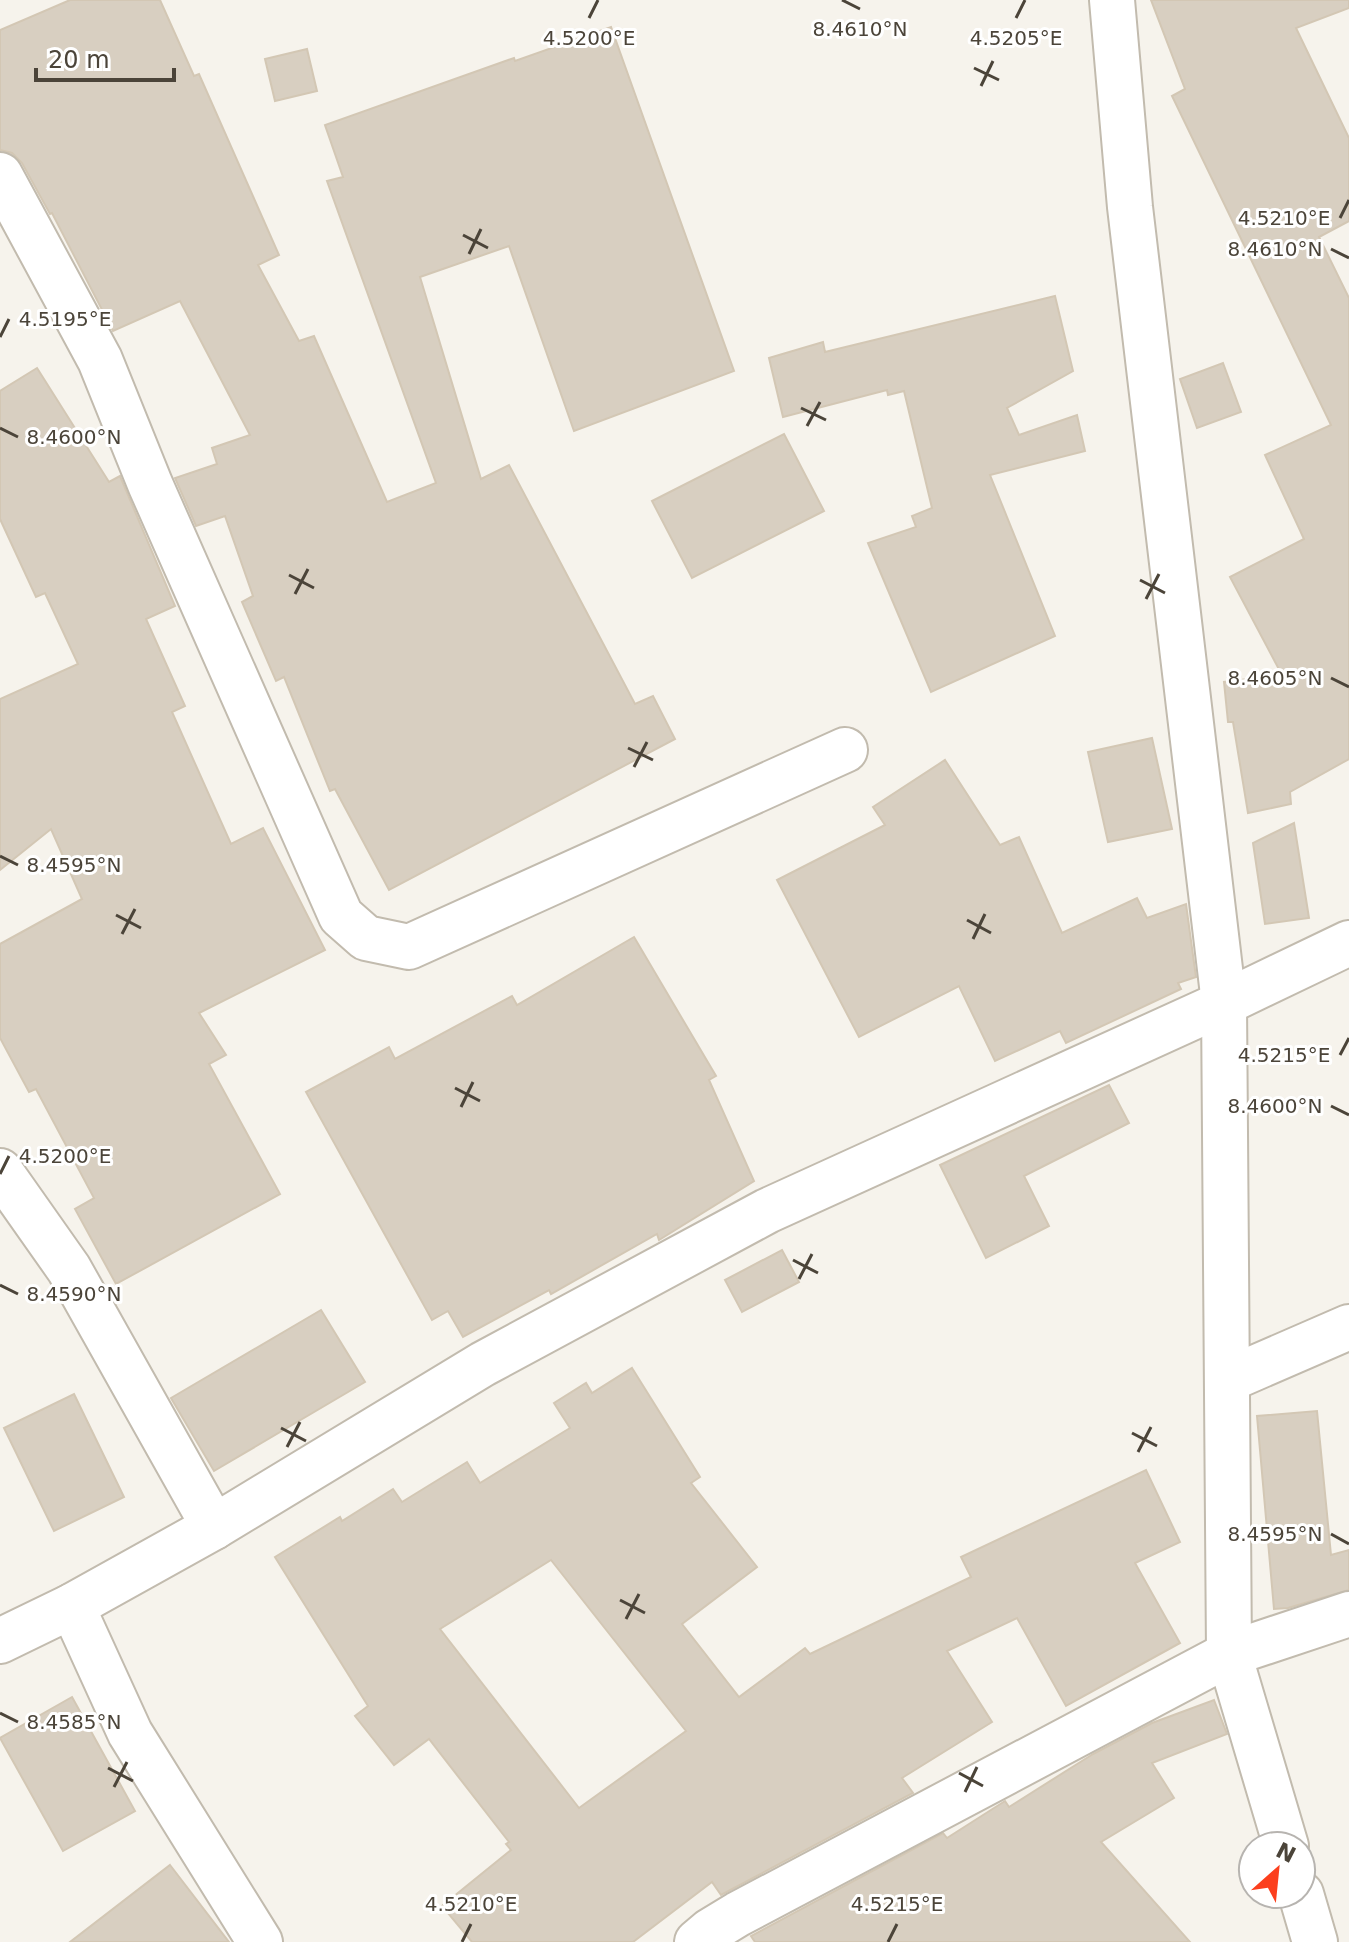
<svg xmlns="http://www.w3.org/2000/svg" width="1349" height="1942" font-family="'DejaVu Sans',sans-serif">
<style>
.building{fill:#d8cfc1;stroke:#d3c7b4;stroke-width:2;fill-rule:evenodd}
.lines{fill:none;stroke-linecap:round;stroke-linejoin:round}
.minor-casing{stroke:#c2bbae;stroke-width:48}
.minor{stroke:#fff;stroke-width:44}
.ticks{fill:none;stroke:#4b4439;stroke-width:3}
.ticks-label{font-size:20px;text-anchor:middle;fill:#4b4439;stroke:#fff;stroke-width:6;stroke-linejoin:round;paint-order:stroke}
</style>
<rect width="100%" height="100%" fill="#f6f3ec"/>
<g class="building">
<path d="M 70,0 L 160,0 L 194,76 L 199,74 L 279,255 L 258,265 L 299,341 L 314,336 L 387,502 L 436,483 L 327,181 L 343,177 L 325,125 L 514,58 L 515,61 L 611,27 L 734,371 L 574,431 L 509,246 L 420,277 L 481,479 L 509,465 L 635,704 L 653,696 L 675,739 L 389,890 L 335,789 L 330,791 L 284,677 L 276,681 L 242,602 L 253,596 L 225,516 L 196,526 L 175,478 L 217,464 L 212,448 L 250,435 L 180,301 L 113,331 L 52,213 L 50,214 L 22,163 L 12,153 L 0,150 L 0,30 Z"/>
<path d="M 1151,0 L 1349,0 L 1349,8 L 1296,28 L 1349,138 L 1349,221 L 1319,237 L 1349,298 L 1349,759 L 1290,792 L 1291,804 L 1248,813 L 1233,722 L 1228,722 L 1224,682 L 1282,675 L 1230,577 L 1304,539 L 1265,455 L 1331,425 L 1172,96 L 1185,89 Z"/>
<path d="M 307,49 L 317,91 L 275,101 L 265,59 Z"/>
<path d="M 1055,296 L 1073,371 L 1007,408 L 1019,435 L 1077,415 L 1085,451 L 990,475 L 1055,636 L 931,692 L 868,543 L 916,527 L 912,516 L 932,508 L 904,391 L 888,395 L 887,390 L 783,417 L 769,358 L 823,342 L 825,352 Z"/>
<path d="M 1223,363 L 1241,412 L 1197,428 L 1180,379 Z"/>
<path d="M 37,368 L 109,482 L 120,476 L 175,606 L 146,619 L 185,706 L 172,712 L 231,844 L 263,828 L 325,950 L 199,1013 L 226,1055 L 209,1064 L 280,1194 L 116,1284 L 75,1209 L 94,1198 L 36,1089 L 29,1092 L 0,1038 L 0,944 L 82,899 L 51,829 L 0,870 L 0,699 L 78,664 L 45,593 L 36,597 L 0,519 L 0,391 Z"/>
<path d="M 784,434 L 824,511 L 692,578 L 652,501 Z"/>
<path d="M 1152,738 L 1172,829 L 1108,842 L 1088,752 Z"/>
<path d="M 945,760 L 1000,845 L 1019,837 L 1062,933 L 1137,898 L 1147,918 L 1186,904 L 1196,977 L 1178,983 L 1181,989 L 1066,1043 L 1060,1031 L 995,1061 L 959,986 L 859,1037 L 777,880 L 885,825 L 873,807 Z"/>
<path d="M 1294,823 L 1309,918 L 1265,924 L 1253,843 Z"/>
<path d="M 634,937 L 716,1076 L 709,1080 L 754,1181 L 659,1240 L 657,1234 L 551,1294 L 549,1290 L 463,1337 L 448,1311 L 432,1320 L 306,1092 L 389,1047 L 395,1059 L 512,996 L 517,1005 Z"/>
<path d="M 1109,1085 L 1129,1123 L 1024,1176 L 1049,1226 L 986,1258 L 940,1165 Z"/>
<path d="M 782,1250 L 799,1282 L 742,1312 L 725,1280 Z"/>
<path d="M 321,1310 L 365,1382 L 214,1471 L 171,1398 Z"/>
<path d="M 632,1368 L 700,1477 L 691,1483 L 757,1567 L 682,1624 L 739,1697 L 805,1648 L 810,1654 L 971,1577 L 961,1557 L 1146,1470 L 1180,1542 L 1135,1563 L 1180,1643 L 1066,1706 L 1017,1618 L 947,1651 L 992,1722 L 902,1778 L 913,1793 L 721,1895 L 712,1882 L 633,1942 L 472,1942 L 442,1906 L 511,1850 L 506,1844 L 509,1842 L 429,1739 L 394,1765 L 355,1716 L 368,1706 L 275,1557 L 340,1517 L 342,1521 L 393,1489 L 402,1502 L 467,1462 L 480,1483 L 570,1428 L 554,1403 L 586,1383 L 592,1393 ZM 551,1560 L 686,1731 L 579,1808 L 440,1629 Z"/>
<path d="M 74,1394 L 124,1497 L 54,1531 L 4,1428 Z"/>
<path d="M 1317,1411 L 1331,1555 L 1349,1550 L 1349,1590 L 1288,1608 L 1274,1609 L 1257,1416 Z"/>
<path d="M 72,1697 L 135,1811 L 63,1851 L 0,1738 Z"/>
<path d="M 1214,1700 L 1227,1734 L 1152,1763 L 1174,1798 L 1101,1842 L 1190,1942 L 755,1942 L 751,1936 L 943,1833 L 947,1838 L 1005,1801 L 1009,1807 L 1093,1754 L 1152,1723 Z"/>
<path d="M 170,1865 L 229,1942 L 70,1942 Z"/>
</g>
<g class="lines">
<g class="minor-casing">
<g id="minor">
<path d="M 1112,0 L 1130,207 L 1224,1003 L 1229,1654 L 1286,1846"/>
<path d="M 0,175 L 100,360 L 150,484 L 341,916 L 366,938 L 409,947 L 845,750"/>
<path d="M 0,1171 L 69,1269 L 214,1527"/>
<path d="M 1227,1380 L 1349,1327"/>
<path d="M 72,1606 L 130,1733 L 260,1942"/>
<path d="M 0,1641 L 72,1606 L 214,1527 L 483,1364 L 767,1211 L 1224,1003 L 1349,943"/>
<path d="M 1301,1894 L 1315,1942"/>
<path d="M 697,1942 L 710,1931 L 738,1914 L 1229,1654 L 1349,1614"/>
</g>
</g>
<use href="#minor" class="minor"/>
</g>
<path class="ticks" d="M 842,0 L 860,9M 589,18 L 598,0M 1016,18 L 1025,0M 974,68 L 999,80M 981,86 L 993,61M 1340,218 L 1349,200M 463,235 L 488,248M 1331,249 L 1349,258M 469,254 L 481,229M 0,337 L 9,319M 801,408 L 826,420M 807,426 L 820,402M 0,428 L 18,437M 289,575 L 314,588M 1140,580 L 1165,593M 295,594 L 308,569M 1146,599 L 1159,574M 1331,678 L 1349,687M 628,748 L 653,760M 634,767 L 647,742M 0,856 L 18,865M 116,915 L 141,928M 967,920 L 991,933M 122,934 L 135,909M 973,939 L 985,914M 1340,1055 L 1349,1038M 455,1088 L 480,1101M 1331,1106 L 1349,1115M 461,1107 L 473,1082M 0,1174 L 9,1156M 793,1260 L 818,1273M 799,1279 L 812,1254M 0,1285 L 18,1294M 281,1428 L 306,1441M 1132,1433 L 1157,1446M 287,1447 L 300,1422M 1138,1452 L 1151,1427M 1331,1534 L 1349,1544M 620,1600 L 645,1613M 626,1619 L 639,1594M 0,1713 L 18,1722M 108,1768 L 133,1781M 959,1773 L 983,1786M 114,1787 L 127,1762M 965,1792 L 977,1767M 462,1942 L 471,1924M 888,1942 L 897,1924"/>
<g class="ticks-label">
<text x="860" y="36">8.4610°N</text>
<text x="589" y="45">4.5200°E</text>
<text x="1016" y="45">4.5205°E</text>
<text x="1284" y="225">4.5210°E</text>
<text x="1275" y="256">8.4610°N</text>
<text x="65" y="326">4.5195°E</text>
<text x="74" y="444">8.4600°N</text>
<text x="1275" y="685">8.4605°N</text>
<text x="74" y="872">8.4595°N</text>
<text x="1284" y="1062">4.5215°E</text>
<text x="1275" y="1113">8.4600°N</text>
<text x="65" y="1163">4.5200°E</text>
<text x="74" y="1301">8.4590°N</text>
<text x="1275" y="1541">8.4595°N</text>
<text x="74" y="1729">8.4585°N</text>
<text x="471" y="1911">4.5210°E</text>
<text x="897" y="1911">4.5215°E</text>
</g>
<g transform="translate(1277 1870) rotate(27)"><circle r="38" fill="#ffffff" stroke="#b7b4b0" stroke-width="2"/>
<path d="M0-6L14 30L0 20L-14 30Z" fill="#fc3f1d"/>
<text y="-12" font-size="22" font-weight="bold" text-anchor="middle" fill="#4b4439">N</text>
</g>
<path d="M36 68v12h138v-12" fill="none" stroke="#4b4439" stroke-width="4"/>
<text x="48" y="68" font-size="24" fill="#4b4439" stroke="#ffffff" stroke-width="6" paint-order="stroke">20 m</text>
</svg>
